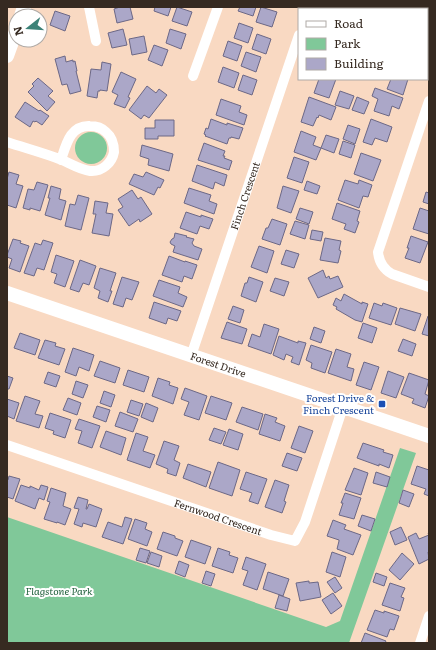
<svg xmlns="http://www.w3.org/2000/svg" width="436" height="650" font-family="Literata,serif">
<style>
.green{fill:#80c899}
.building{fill:#aba7c8;stroke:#6c6886}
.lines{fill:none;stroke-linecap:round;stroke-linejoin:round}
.street{stroke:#fff;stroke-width:10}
.secondary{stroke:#fff;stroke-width:14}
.transit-dot{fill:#1a4fb4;stroke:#fff;stroke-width:1.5}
.labels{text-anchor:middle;stroke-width:4;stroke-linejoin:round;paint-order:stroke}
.street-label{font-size:10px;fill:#362a21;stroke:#fff}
.transit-label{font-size:10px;fill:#164399;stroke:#fff;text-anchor:end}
.park-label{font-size:10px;font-style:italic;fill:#20613c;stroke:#fff}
</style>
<rect width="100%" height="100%" fill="#f9d9c2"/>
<g class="green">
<circle cx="91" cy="148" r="16"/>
<path d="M 400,448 L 416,453 L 349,643 L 7,643 L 7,517 L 326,627 L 340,621 Z"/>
</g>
<g class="building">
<path d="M 120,7 L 130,7 L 133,19 L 117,23 L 114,9 Z"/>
<path d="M 155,7 L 171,7 L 168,16 L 154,11 Z"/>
<path d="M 177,7 L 192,12 L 187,26 L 172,21 Z"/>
<path d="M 240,7 L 256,7 L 253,16 L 238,11 Z"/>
<path d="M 261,7 L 277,12 L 272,27 L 256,22 Z"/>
<path d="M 392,7 L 416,7 L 415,9 L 392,9 Z"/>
<path d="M 55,11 L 70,16 L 65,31 L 50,25 Z"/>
<path d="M 239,23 L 253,28 L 248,43 L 234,38 Z"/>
<path d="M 123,29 L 127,45 L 112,48 L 108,33 Z"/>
<path d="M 170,29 L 186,34 L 181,49 L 166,43 Z"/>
<path d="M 257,34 L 271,39 L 266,54 L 252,49 Z"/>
<path d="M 144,36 L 147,52 L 132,55 L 129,39 Z"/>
<path d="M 228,41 L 242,46 L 237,61 L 223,56 Z"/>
<path d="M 154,45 L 168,50 L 162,66 L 148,60 Z"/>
<path d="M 246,52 L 261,57 L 256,72 L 241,66 Z"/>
<path d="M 65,56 L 66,62 L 73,60 L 73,62 L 75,61 L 77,71 L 76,71 L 81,91 L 70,94 L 67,84 L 62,85 L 55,59 Z"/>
<path d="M 102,62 L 111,64 L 107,91 L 100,90 L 100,91 L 98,91 L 97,98 L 87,96 L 91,69 L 101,70 Z"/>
<path d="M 223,67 L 239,73 L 234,88 L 218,82 Z"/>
<path d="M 121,72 L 136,79 L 128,97 L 130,98 L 125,108 L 114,104 L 118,95 L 112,92 Z"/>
<path d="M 243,75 L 257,80 L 252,95 L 238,90 Z"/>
<path d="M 38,78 L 53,91 L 48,96 L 55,102 L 47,111 L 28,92 L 34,86 L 32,84 Z"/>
<path d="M 319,79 L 336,79 L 329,98 L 314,93 Z"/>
<path d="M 391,79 L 408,79 L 403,95 L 387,89 Z"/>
<path d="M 147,86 L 156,93 L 159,89 L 167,95 L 149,118 L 144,115 L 141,119 L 129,110 Z"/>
<path d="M 375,88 L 403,98 L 399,109 L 392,106 L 389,116 L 374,111 L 378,99 L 372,96 Z"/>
<path d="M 340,91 L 354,96 L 349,109 L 335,105 Z"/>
<path d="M 309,97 L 336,107 L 331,120 L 319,115 L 318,118 L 317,117 L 313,126 L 301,122 Z"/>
<path d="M 357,97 L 369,102 L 364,114 L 352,110 Z"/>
<path d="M 221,99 L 241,106 L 239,112 L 247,115 L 244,125 L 216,115 Z"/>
<path d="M 25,102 L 39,111 L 40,110 L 49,116 L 42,125 L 36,121 L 35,122 L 33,121 L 30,127 L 15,117 Z"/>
<path d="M 211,119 L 227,125 L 227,123 L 243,128 L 239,139 L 231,137 L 231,138 L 229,138 L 227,144 L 205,136 L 206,135 L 204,134 L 206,128 L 208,129 Z"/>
<path d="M 371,119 L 392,127 L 387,142 L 375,138 L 372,145 L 363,142 Z"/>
<path d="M 155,120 L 174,120 L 174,136 L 158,136 L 158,139 L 145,139 L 145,128 L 155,128 Z"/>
<path d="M 348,125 L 360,129 L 355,144 L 343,139 Z"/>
<path d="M 301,131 L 316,137 L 313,145 L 321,148 L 316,160 L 294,152 Z"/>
<path d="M 326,135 L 339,139 L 334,153 L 321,148 Z"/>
<path d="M 343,141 L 355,145 L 351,158 L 339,154 Z"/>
<path d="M 204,143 L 225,151 L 223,156 L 225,156 L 224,158 L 232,161 L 229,170 L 198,160 Z"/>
<path d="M 142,145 L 173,154 L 169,171 L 148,165 L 149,159 L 140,156 Z"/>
<path d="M 361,153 L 381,160 L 373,181 L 354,174 Z"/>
<path d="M 294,157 L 309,162 L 302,183 L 287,178 Z"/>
<path d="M 197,165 L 227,175 L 224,186 L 215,182 L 213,189 L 192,181 Z"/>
<path d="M 9,172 L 19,175 L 16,184 L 23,186 L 16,208 L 7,205 L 7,179 Z"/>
<path d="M 146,172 L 164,180 L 160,188 L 158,187 L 154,195 L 129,184 L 134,174 L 143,177 Z"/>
<path d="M 345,180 L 358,184 L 359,180 L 372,185 L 368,197 L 363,196 L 359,208 L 338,200 Z"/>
<path d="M 307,181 L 320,186 L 317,194 L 304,190 Z"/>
<path d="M 37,182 L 48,185 L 40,211 L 30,208 L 30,210 L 23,208 L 28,189 L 34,190 Z"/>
<path d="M 51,186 L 61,189 L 59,199 L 66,201 L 61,220 L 45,215 L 50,198 L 48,198 Z"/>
<path d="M 283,186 L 299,191 L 291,213 L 277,208 Z"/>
<path d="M 189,188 L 211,195 L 209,201 L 217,204 L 214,214 L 184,203 Z"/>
<path d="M 132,190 L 138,199 L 141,197 L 152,214 L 140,222 L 139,219 L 129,226 L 118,210 L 123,207 L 118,199 Z"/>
<path d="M 426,192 L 429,193 L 429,204 L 423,202 Z"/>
<path d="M 78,195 L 89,198 L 81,230 L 65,226 L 70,204 L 75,205 Z"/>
<path d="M 95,201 L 108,203 L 106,213 L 113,214 L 109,236 L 92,233 L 96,214 L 93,214 Z"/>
<path d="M 337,203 L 360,211 L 357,221 L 359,222 L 355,233 L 344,229 L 346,224 L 332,219 Z"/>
<path d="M 300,208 L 313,212 L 309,224 L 296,219 Z"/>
<path d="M 420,208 L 429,211 L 429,234 L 413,229 Z"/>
<path d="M 186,212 L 201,217 L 201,215 L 213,219 L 209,229 L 200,226 L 197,234 L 180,228 Z"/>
<path d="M 272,219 L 287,224 L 280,245 L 262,239 L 266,228 L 268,228 Z"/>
<path d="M 295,221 L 309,225 L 305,239 L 290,234 Z"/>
<path d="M 312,230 L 323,232 L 321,241 L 310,239 Z"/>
<path d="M 175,233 L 187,236 L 186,237 L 194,239 L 192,243 L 194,246 L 202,249 L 198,260 L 173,252 L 175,246 L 171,244 L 170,242 L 172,239 L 174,238 Z"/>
<path d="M 411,236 L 428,242 L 420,263 L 405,258 L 409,248 L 407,248 Z"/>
<path d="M 325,238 L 341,241 L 339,250 L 341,251 L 338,263 L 320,260 Z"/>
<path d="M 13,239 L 21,241 L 20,243 L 29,246 L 20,272 L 9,268 L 12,259 L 7,257 L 7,255 Z"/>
<path d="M 43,240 L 53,243 L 44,270 L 37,268 L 34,276 L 24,273 L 35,243 L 41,245 Z"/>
<path d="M 259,246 L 274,251 L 267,273 L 251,267 Z"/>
<path d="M 286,250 L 299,254 L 294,268 L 281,264 Z"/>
<path d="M 56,255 L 74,261 L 65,287 L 54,283 L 57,274 L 51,272 Z"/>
<path d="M 169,256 L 185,262 L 185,261 L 197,265 L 192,279 L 184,276 L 182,282 L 162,275 Z"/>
<path d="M 80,260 L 96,266 L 89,285 L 83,283 L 79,292 L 70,289 Z"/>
<path d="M 100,268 L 116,273 L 110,291 L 112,291 L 108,302 L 98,298 L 100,291 L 94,288 Z"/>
<path d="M 323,270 L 326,278 L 329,276 L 330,279 L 338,276 L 343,287 L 318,298 L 308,278 Z"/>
<path d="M 122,277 L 139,282 L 132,300 L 126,298 L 123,307 L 113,304 Z"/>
<path d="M 249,277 L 263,282 L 256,302 L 241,296 L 245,283 L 247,283 Z"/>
<path d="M 275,278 L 289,282 L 284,296 L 270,291 Z"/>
<path d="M 159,280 L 180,287 L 178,293 L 187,297 L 183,307 L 153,296 Z"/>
<path d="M 344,294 L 362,304 L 362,302 L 368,304 L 362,322 L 355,320 L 336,309 L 337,307 L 333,305 L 336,298 L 341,301 Z"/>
<path d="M 154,302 L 181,311 L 177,321 L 168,318 L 166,324 L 149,318 Z"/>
<path d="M 374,303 L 382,306 L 383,303 L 397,308 L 391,325 L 369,318 Z"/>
<path d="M 233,306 L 244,310 L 240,323 L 228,319 Z"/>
<path d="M 400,308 L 421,314 L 415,331 L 395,324 Z"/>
<path d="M 428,316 L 429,316 L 429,336 L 422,334 Z"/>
<path d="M 227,322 L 247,329 L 242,344 L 221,338 Z"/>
<path d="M 363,323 L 377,328 L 372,343 L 358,338 Z"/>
<path d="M 264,324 L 279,329 L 271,354 L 248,346 L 252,334 L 260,337 Z"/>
<path d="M 314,327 L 325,331 L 321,343 L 310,339 Z"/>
<path d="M 20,333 L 40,340 L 35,355 L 14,348 Z"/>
<path d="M 279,336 L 298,343 L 298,341 L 306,343 L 299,365 L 291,362 L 293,357 L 286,354 L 284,360 L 273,355 Z"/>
<path d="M 403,339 L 416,344 L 412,356 L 398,351 Z"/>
<path d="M 45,340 L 56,343 L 55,346 L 65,349 L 59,365 L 38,358 Z"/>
<path d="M 311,345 L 332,352 L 325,373 L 311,368 L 312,363 L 306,360 Z"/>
<path d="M 73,348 L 94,355 L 89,371 L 79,367 L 76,376 L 65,372 Z"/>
<path d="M 336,349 L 351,354 L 347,367 L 354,369 L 351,381 L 328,373 Z"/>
<path d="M 100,361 L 120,368 L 115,383 L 94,376 Z"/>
<path d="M 364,362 L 379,367 L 371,390 L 356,385 Z"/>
<path d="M 128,370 L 149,377 L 144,392 L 123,385 Z"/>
<path d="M 388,371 L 404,377 L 396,398 L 381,393 Z"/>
<path d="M 48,372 L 60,376 L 56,387 L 44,383 Z"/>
<path d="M 409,373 L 429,380 L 425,394 L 429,396 L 425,408 L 412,403 L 414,399 L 401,394 Z"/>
<path d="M 7,376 L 13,378 L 9,389 L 7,389 Z"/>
<path d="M 158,378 L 170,382 L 169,385 L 178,388 L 173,404 L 152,396 Z"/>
<path d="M 76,381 L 88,385 L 83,398 L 72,394 Z"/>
<path d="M 185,388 L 207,396 L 199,420 L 184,415 L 189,402 L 181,399 Z"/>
<path d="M 104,391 L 115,395 L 111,407 L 100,403 Z"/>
<path d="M 25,396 L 40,401 L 35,414 L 43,416 L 39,428 L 16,421 Z"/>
<path d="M 211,396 L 232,403 L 226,420 L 205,413 Z"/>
<path d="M 68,398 L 81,403 L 77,415 L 63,410 Z"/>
<path d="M 7,399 L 19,403 L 14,419 L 7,416 Z"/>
<path d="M 131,400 L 143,404 L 139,416 L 127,412 Z"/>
<path d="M 146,403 L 158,408 L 153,422 L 141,417 Z"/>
<path d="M 97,406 L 110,410 L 106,422 L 93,417 Z"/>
<path d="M 242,407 L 263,414 L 258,430 L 236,422 Z"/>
<path d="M 120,412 L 138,419 L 133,432 L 115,426 Z"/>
<path d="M 50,413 L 71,420 L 65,438 L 53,434 L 54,431 L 45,428 Z"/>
<path d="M 265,414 L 277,418 L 275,422 L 285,426 L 280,441 L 259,434 Z"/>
<path d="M 79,419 L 100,426 L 92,448 L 78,443 L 82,431 L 75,429 Z"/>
<path d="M 299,426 L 313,431 L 305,453 L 291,448 Z"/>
<path d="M 214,428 L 226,432 L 221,444 L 209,440 Z"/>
<path d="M 229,429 L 243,434 L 238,450 L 223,445 Z"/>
<path d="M 106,431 L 126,438 L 121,455 L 100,447 Z"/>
<path d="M 136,433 L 148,437 L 143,451 L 155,455 L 150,468 L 127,460 Z"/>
<path d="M 164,441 L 179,446 L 174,460 L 180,463 L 176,476 L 167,473 L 168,469 L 156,464 Z"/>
<path d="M 363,443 L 384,450 L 383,452 L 393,455 L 389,468 L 379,464 L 379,466 L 357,458 Z"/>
<path d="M 287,453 L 302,458 L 297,471 L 282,466 Z"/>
<path d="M 218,462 L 240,470 L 232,496 L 209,488 Z"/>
<path d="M 188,464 L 211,472 L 206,487 L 183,478 Z"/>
<path d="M 417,466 L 429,470 L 429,496 L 424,494 L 426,489 L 411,484 Z"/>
<path d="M 354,468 L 368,473 L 361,495 L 345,490 Z"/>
<path d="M 246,472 L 267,479 L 258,504 L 249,501 L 252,493 L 240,489 Z"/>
<path d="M 376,472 L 390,477 L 387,487 L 373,483 Z"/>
<path d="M 9,476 L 20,479 L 13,499 L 7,497 L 7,480 L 8,480 Z"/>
<path d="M 275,480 L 289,485 L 284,501 L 286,502 L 282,513 L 265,507 Z"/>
<path d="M 21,485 L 30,488 L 30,486 L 39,490 L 41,485 L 48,487 L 44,500 L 39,498 L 35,509 L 15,501 Z"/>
<path d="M 51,488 L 66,493 L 63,506 L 71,509 L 65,525 L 57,522 L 57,523 L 44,519 L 50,502 L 47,501 Z"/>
<path d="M 403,490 L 414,494 L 409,507 L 399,503 Z"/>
<path d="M 345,493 L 361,498 L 354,519 L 339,515 L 343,503 L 341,503 Z"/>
<path d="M 78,497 L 88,500 L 86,509 L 87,509 L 89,504 L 102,509 L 96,527 L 83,523 L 82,527 L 74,524 L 79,509 L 74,508 Z"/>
<path d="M 362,515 L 375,519 L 371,531 L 358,526 Z"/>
<path d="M 125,517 L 132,519 L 123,544 L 102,537 L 108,522 L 122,527 Z"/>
<path d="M 135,519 L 147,523 L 145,529 L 152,532 L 147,546 L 128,539 Z"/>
<path d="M 333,520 L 346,525 L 344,529 L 361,535 L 353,555 L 337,549 L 339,541 L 339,540 L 327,536 Z"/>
<path d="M 401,527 L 407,540 L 395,545 L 390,532 Z"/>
<path d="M 163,532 L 175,536 L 175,538 L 183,541 L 177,556 L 157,549 Z"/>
<path d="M 416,533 L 419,539 L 429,535 L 428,533 L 429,533 L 429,552 L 428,552 L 429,559 L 419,564 L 408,537 Z"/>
<path d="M 191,540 L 211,547 L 205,564 L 185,557 Z"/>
<path d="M 140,548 L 150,551 L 146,563 L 136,560 Z"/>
<path d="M 218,548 L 230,552 L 229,555 L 238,558 L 233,573 L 212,566 Z"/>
<path d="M 151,552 L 162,556 L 159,567 L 147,563 Z"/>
<path d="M 332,552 L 346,557 L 340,577 L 326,572 Z"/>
<path d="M 402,553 L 414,564 L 400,580 L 389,570 Z"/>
<path d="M 246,557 L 266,564 L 257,590 L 243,585 L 248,571 L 242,569 Z"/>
<path d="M 179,561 L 189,565 L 185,577 L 175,573 Z"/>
<path d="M 206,571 L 215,574 L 211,586 L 202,583 Z"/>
<path d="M 268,572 L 289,579 L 283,596 L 263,589 Z"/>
<path d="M 376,573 L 387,577 L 384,586 L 373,582 Z"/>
<path d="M 335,577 L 342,588 L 335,593 L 327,582 Z"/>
<path d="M 309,581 L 309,583 L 318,582 L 321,597 L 300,601 L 296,583 Z"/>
<path d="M 390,583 L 405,588 L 401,597 L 404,598 L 400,611 L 382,605 Z"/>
<path d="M 333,593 L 342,606 L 331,614 L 322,600 Z"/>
<path d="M 279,595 L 290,599 L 287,611 L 275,608 Z"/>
<path d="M 375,610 L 384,613 L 384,611 L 399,616 L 394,630 L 390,629 L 387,637 L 367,630 Z"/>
<path d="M 365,633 L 386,641 L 385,643 L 361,643 Z"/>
</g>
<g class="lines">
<g class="street">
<path d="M 89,7 L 96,41"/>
<path d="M 427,57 L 429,58"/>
<path d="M 193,76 L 218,7"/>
<path d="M 429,101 L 378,252 C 379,262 383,269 392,274 L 429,287"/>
<path d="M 7,142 C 25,148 44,153 62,160 C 71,164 81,170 90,171 C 102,172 112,163 114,152 C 114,145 112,137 106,132 C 102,128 96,126 90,126 C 70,125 66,145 61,160"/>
<path id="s1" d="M 191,356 L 299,35"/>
<path id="s2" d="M 7,445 L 271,535 L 295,541 L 305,522 L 343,407"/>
<path d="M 420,643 L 429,616"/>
</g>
<g class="secondary">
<path d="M 21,16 L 24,7"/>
<path d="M 7,56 L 16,31"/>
<path id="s3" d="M 7,293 L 429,436"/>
</g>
</g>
<rect class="transit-dot" x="378" y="400" width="8" height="8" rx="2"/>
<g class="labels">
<g class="street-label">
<text dy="4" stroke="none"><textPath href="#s1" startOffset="169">Finch Crescent</textPath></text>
<text dy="4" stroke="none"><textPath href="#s3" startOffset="223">Forest Drive</textPath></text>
<text dy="4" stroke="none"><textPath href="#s2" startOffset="223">Fernwood Crescent</textPath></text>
</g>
<g class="transit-label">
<text x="374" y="402">Forest Drive &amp;<tspan x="374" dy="12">Finch Crescent</tspan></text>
</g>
<g class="park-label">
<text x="59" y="595">Flagstone Park</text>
</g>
</g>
<rect width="436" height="650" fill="none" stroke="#362a21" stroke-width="16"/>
<rect x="298" y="8" width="130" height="72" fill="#ffffff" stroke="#afaaa6"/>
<rect x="306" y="21" width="20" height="6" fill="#ffffff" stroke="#afaaa6"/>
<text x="334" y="28" font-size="12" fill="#362a21">Road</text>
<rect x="306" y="38" width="20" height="12" fill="#80c899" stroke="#afaaa6"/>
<text x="334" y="48" font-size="12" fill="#362a21">Park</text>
<rect x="306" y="58" width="20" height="12" fill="#aba7c8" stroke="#afaaa6"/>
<text x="334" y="68" font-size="12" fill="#362a21">Building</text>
<g transform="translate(28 28) rotate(253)"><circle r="19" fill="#ffffff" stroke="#afaaa6"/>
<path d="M0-3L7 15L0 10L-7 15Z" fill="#3c8278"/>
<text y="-6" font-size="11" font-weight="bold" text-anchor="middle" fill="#362a21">N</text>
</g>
</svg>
